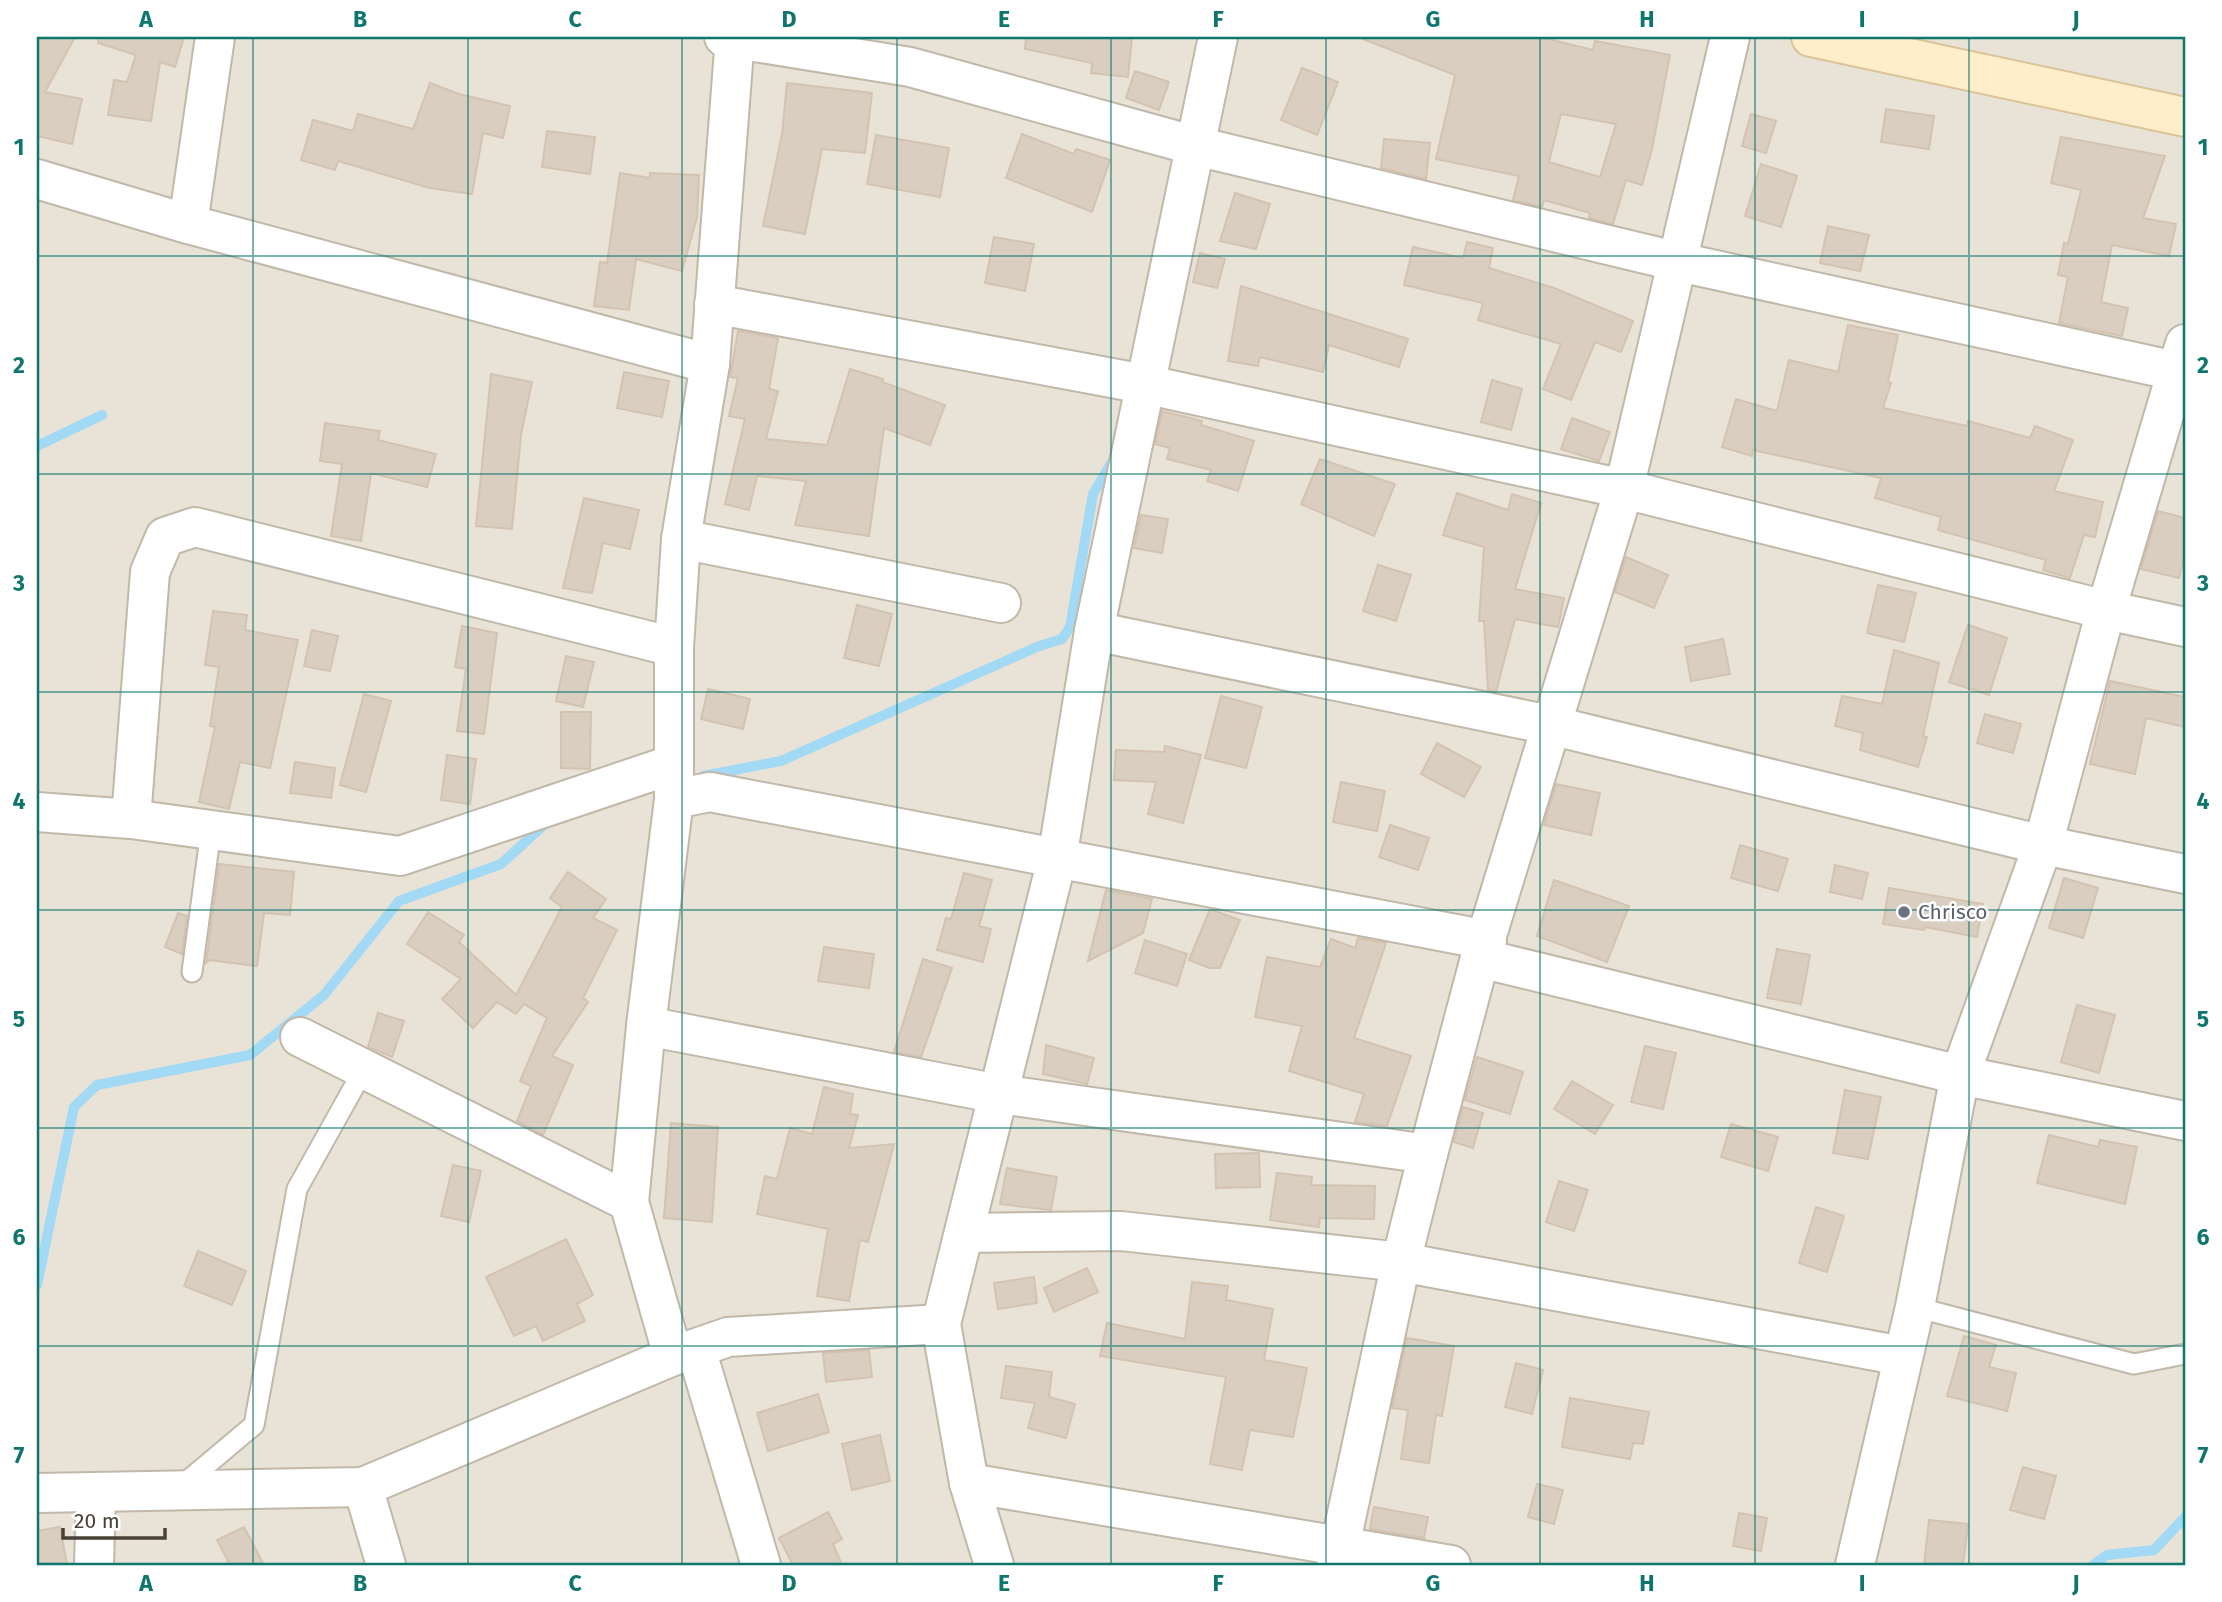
<svg xmlns="http://www.w3.org/2000/svg" width="2222" height="1602" font-family="'Fira Sans',sans-serif">
<style>
.residential{fill:#e9e2d6}
.lines{fill:none;stroke-linecap:round;stroke-linejoin:round}
.stream{stroke:#a2d9f4;stroke-width:10}
.building{fill:#dacec0;stroke:#d3c3b0;stroke-width:2;fill-rule:evenodd}
.lane-casing{stroke:#c1b8aa;stroke-width:23}
.street-casing{stroke:#c1b8aa;stroke-width:42}
.secondary-casing{stroke:#dac498;stroke-width:42}
.lane{stroke:#fff;stroke-width:19}
.street{stroke:#fff;stroke-width:38}
.secondary{stroke:#ffeec9;stroke-width:38}
.grid{fill:none;stroke:#0f766e;stroke-width:2;stroke-opacity:0.55}
.worship-dot{fill:#6b7280;stroke:#fff;stroke-width:2.5}
.labels{text-anchor:middle;stroke-width:5;stroke-linejoin:round;paint-order:stroke}
.worship-label{font-size:21px;fill:#5b616d;stroke:#fff;text-anchor:start}
.neatline{fill:none;stroke:#0f766e;stroke-width:2.5}
.grid-label{font-size:23px;text-anchor:middle;font-weight:bold;fill:#0f766e}
</style>
<rect width="100%" height="100%" fill="#f5f0e9"/>
<rect class="residential" x="37" y="37" width="2148" height="1528"/>
<g class="lines">
<g class="stream">
<path d="M 37,446 L 102,415"/>
<path d="M 703,776 L 781,761 L 1039,646 L 1062,639 L 1070,627 L 1093,494 L 1113,460"/>
<path d="M 37,1285 L 74,1107 L 97,1085 L 250,1055 L 324,995 L 399,901 L 501,864 L 547,822"/>
<path d="M 2093,1565 L 2107,1555 L 2154,1550 L 2185,1517"/>
</g>
</g>
<g class="building">
<path d="M 37,37 L 75,37 L 45,92 L 82,99 L 72,144 L 37,136 Z"/>
<path d="M 99,37 L 184,37 L 175,67 L 160,62 L 151,121 L 108,115 L 114,80 L 127,82 L 136,55 L 98,43 Z"/>
<path d="M 1026,37 L 1132,37 L 1128,77 L 1091,73 L 1092,63 L 1025,49 Z"/>
<path d="M 1363,37 L 1540,37 L 1593,50 L 1595,41 L 1670,55 L 1652,149 L 1642,185 L 1626,180 L 1613,224 L 1589,218 L 1590,213 L 1544,200 L 1542,207 L 1513,200 L 1519,176 L 1436,159 L 1455,75 L 1363,39 ZM 1561,114 L 1616,124 L 1600,177 L 1549,162 Z"/>
<path d="M 1302,68 L 1338,82 L 1317,135 L 1281,120 Z"/>
<path d="M 1135,71 L 1169,82 L 1159,110 L 1126,98 Z"/>
<path d="M 430,83 L 459,94 L 510,106 L 503,138 L 483,133 L 472,194 L 430,188 L 338,161 L 335,170 L 301,160 L 313,120 L 353,131 L 358,114 L 413,129 Z"/>
<path d="M 787,83 L 872,93 L 865,153 L 822,149 L 805,234 L 763,226 L 782,134 Z"/>
<path d="M 1886,109 L 1934,116 L 1929,149 L 1881,142 Z"/>
<path d="M 1751,114 L 1776,121 L 1766,153 L 1742,146 Z"/>
<path d="M 547,131 L 595,137 L 590,174 L 542,167 Z"/>
<path d="M 1022,134 L 1074,154 L 1076,149 L 1110,160 L 1092,212 L 1006,178 Z"/>
<path d="M 876,135 L 949,148 L 940,197 L 867,184 Z"/>
<path d="M 2061,137 L 2165,156 L 2143,218 L 2176,224 L 2169,256 L 2112,245 L 2101,302 L 2128,308 L 2122,336 L 2059,323 L 2068,277 L 2058,275 L 2064,243 L 2068,244 L 2081,190 L 2051,183 Z"/>
<path d="M 1384,139 L 1430,143 L 1426,179 L 1381,168 Z"/>
<path d="M 1761,164 L 1797,176 L 1781,227 L 1745,216 Z"/>
<path d="M 620,173 L 650,178 L 650,173 L 699,175 L 697,217 L 682,271 L 636,259 L 629,310 L 594,306 L 600,262 L 607,263 Z"/>
<path d="M 1235,193 L 1270,204 L 1256,249 L 1220,241 Z"/>
<path d="M 1828,226 L 1869,235 L 1860,271 L 1820,263 Z"/>
<path d="M 994,237 L 1034,244 L 1025,291 L 985,283 Z"/>
<path d="M 1467,242 L 1493,248 L 1489,268 L 1554,288 L 1633,321 L 1621,352 L 1595,342 L 1571,400 L 1543,389 L 1561,344 L 1478,320 L 1483,303 L 1404,285 L 1413,247 L 1463,258 Z"/>
<path d="M 1200,253 L 1225,259 L 1217,288 L 1193,282 Z"/>
<path d="M 1241,286 L 1408,339 L 1399,367 L 1329,345 L 1323,372 L 1260,357 L 1258,366 L 1228,361 Z"/>
<path d="M 1848,325 L 1898,335 L 1888,382 L 1891,383 L 1883,408 L 1967,426 L 1968,421 L 2030,438 L 2035,426 L 2073,440 L 2054,491 L 2103,502 L 2095,537 L 2084,535 L 2070,578 L 2043,570 L 2046,560 L 1938,530 L 1941,517 L 1875,498 L 1881,478 L 1753,450 L 1752,456 L 1722,447 L 1736,399 L 1777,411 L 1789,360 L 1838,372 Z"/>
<path d="M 738,331 L 778,338 L 769,389 L 778,391 L 766,439 L 827,445 L 850,369 L 883,379 L 882,382 L 945,405 L 930,445 L 884,428 L 869,536 L 795,525 L 806,481 L 757,476 L 749,510 L 725,504 L 745,419 L 729,416 L 738,378 L 730,377 Z"/>
<path d="M 624,372 L 669,381 L 662,417 L 617,408 Z"/>
<path d="M 491,374 L 532,382 L 521,435 L 512,529 L 476,526 Z"/>
<path d="M 1492,380 L 1522,389 L 1511,430 L 1481,422 Z"/>
<path d="M 1162,411 L 1202,421 L 1201,425 L 1254,441 L 1238,491 L 1207,481 L 1211,470 L 1167,459 L 1170,448 L 1155,444 Z"/>
<path d="M 1572,418 L 1610,432 L 1599,461 L 1561,449 Z"/>
<path d="M 325,423 L 380,431 L 378,440 L 436,454 L 427,487 L 371,473 L 361,541 L 331,536 L 342,464 L 320,461 Z"/>
<path d="M 1320,459 L 1395,484 L 1374,536 L 1301,504 Z"/>
<path d="M 1457,493 L 1508,510 L 1512,494 L 1541,503 L 1515,589 L 1564,598 L 1558,627 L 1515,619 L 1496,692 L 1488,690 L 1484,621 L 1479,621 L 1484,547 L 1443,535 Z"/>
<path d="M 584,498 L 639,510 L 630,549 L 603,543 L 592,593 L 563,588 Z"/>
<path d="M 2158,511 L 2185,518 L 2185,554 L 2179,578 L 2141,569 Z"/>
<path d="M 1141,515 L 1168,519 L 1162,553 L 1134,548 Z"/>
<path d="M 1626,557 L 1668,575 L 1654,608 L 1615,592 Z"/>
<path d="M 1378,565 L 1411,575 L 1396,621 L 1363,611 Z"/>
<path d="M 1878,585 L 1916,593 L 1904,642 L 1867,633 Z"/>
<path d="M 857,605 L 892,614 L 879,666 L 844,658 Z"/>
<path d="M 213,611 L 247,615 L 245,630 L 298,640 L 270,768 L 240,762 L 229,809 L 199,802 L 215,727 L 210,726 L 219,667 L 205,665 Z"/>
<path d="M 1968,625 L 2007,638 L 1989,695 L 1949,682 Z"/>
<path d="M 462,626 L 497,633 L 484,734 L 457,731 L 466,669 L 455,667 Z"/>
<path d="M 312,630 L 338,636 L 330,671 L 304,666 Z"/>
<path d="M 1723,639 L 1730,674 L 1691,681 L 1685,647 Z"/>
<path d="M 1894,650 L 1939,663 L 1923,736 L 1927,737 L 1918,767 L 1860,750 L 1863,733 L 1835,726 L 1842,696 L 1882,704 Z"/>
<path d="M 566,656 L 594,662 L 583,707 L 556,701 Z"/>
<path d="M 2110,681 L 2185,697 L 2185,727 L 2146,718 L 2135,774 L 2090,764 Z"/>
<path d="M 708,689 L 750,699 L 743,729 L 701,719 Z"/>
<path d="M 364,694 L 391,701 L 366,792 L 340,785 Z"/>
<path d="M 1221,696 L 1262,707 L 1246,768 L 1205,758 Z"/>
<path d="M 561,712 L 591,712 L 590,769 L 561,768 Z"/>
<path d="M 1985,714 L 2021,724 L 2013,753 L 1977,743 Z"/>
<path d="M 1437,743 L 1481,767 L 1464,797 L 1421,774 Z"/>
<path d="M 1165,746 L 1201,755 L 1183,823 L 1148,814 L 1156,782 L 1114,780 L 1116,750 L 1164,752 Z"/>
<path d="M 447,755 L 476,759 L 470,804 L 441,800 Z"/>
<path d="M 295,762 L 335,768 L 331,798 L 290,793 Z"/>
<path d="M 1341,782 L 1385,791 L 1377,831 L 1333,822 Z"/>
<path d="M 1556,784 L 1600,793 L 1591,835 L 1544,825 Z"/>
<path d="M 1390,825 L 1429,838 L 1418,870 L 1379,857 Z"/>
<path d="M 1740,845 L 1788,859 L 1778,891 L 1731,878 Z"/>
<path d="M 219,864 L 294,872 L 290,915 L 264,913 L 257,966 L 209,960 L 206,963 Z"/>
<path d="M 1835,865 L 1868,873 L 1862,899 L 1830,892 Z"/>
<path d="M 568,872 L 606,899 L 593,918 L 617,930 L 583,998 L 588,1002 L 552,1056 L 573,1065 L 543,1135 L 517,1121 L 531,1086 L 520,1081 L 547,1018 L 524,1004 L 516,1014 L 497,1002 L 473,1028 L 442,999 L 461,979 L 407,944 L 428,912 L 464,935 L 459,942 L 516,995 L 562,907 L 550,898 Z"/>
<path d="M 964,873 L 992,880 L 979,926 L 991,929 L 983,962 L 937,950 L 946,918 L 951,919 Z"/>
<path d="M 2064,878 L 2098,888 L 2083,938 L 2049,928 Z"/>
<path d="M 1554,880 L 1629,906 L 1607,962 L 1537,936 Z"/>
<path d="M 1889,888 L 1983,904 L 1977,937 L 1925,927 L 1924,930 L 1883,924 Z"/>
<path d="M 1106,890 L 1152,899 L 1143,933 L 1088,961 Z"/>
<path d="M 1210,909 L 1240,920 L 1220,968 L 1209,968 L 1189,960 Z"/>
<path d="M 178,913 L 187,916 L 182,954 L 165,947 Z"/>
<path d="M 1358,938 L 1386,943 L 1354,1038 L 1411,1056 L 1387,1126 L 1355,1122 L 1364,1094 L 1289,1071 L 1302,1026 L 1255,1017 L 1267,957 L 1320,967 L 1331,939 L 1355,948 Z"/>
<path d="M 1145,940 L 1187,954 L 1177,986 L 1135,973 Z"/>
<path d="M 824,947 L 874,954 L 869,988 L 818,981 Z"/>
<path d="M 1777,949 L 1810,955 L 1801,1004 L 1767,998 Z"/>
<path d="M 923,959 L 952,968 L 921,1057 L 894,1052 Z"/>
<path d="M 2077,1005 L 2115,1015 L 2099,1073 L 2061,1062 Z"/>
<path d="M 378,1013 L 404,1021 L 392,1057 L 368,1047 Z"/>
<path d="M 1046,1045 L 1094,1058 L 1087,1084 L 1043,1074 Z"/>
<path d="M 1645,1046 L 1676,1053 L 1663,1109 L 1631,1102 Z"/>
<path d="M 1477,1057 L 1523,1072 L 1510,1114 L 1465,1100 Z"/>
<path d="M 1572,1081 L 1613,1105 L 1595,1134 L 1554,1109 Z"/>
<path d="M 824,1087 L 853,1094 L 850,1114 L 858,1115 L 849,1148 L 894,1144 L 868,1242 L 860,1240 L 849,1301 L 817,1296 L 828,1229 L 757,1214 L 765,1176 L 777,1179 L 790,1128 L 812,1134 Z"/>
<path d="M 1845,1090 L 1881,1097 L 1868,1159 L 1833,1153 Z"/>
<path d="M 1463,1107 L 1483,1113 L 1473,1148 L 1454,1142 Z"/>
<path d="M 671,1123 L 718,1127 L 712,1222 L 664,1218 Z"/>
<path d="M 1731,1124 L 1778,1137 L 1768,1171 L 1721,1157 Z"/>
<path d="M 2049,1135 L 2098,1147 L 2100,1140 L 2137,1147 L 2125,1204 L 2037,1183 Z"/>
<path d="M 1259,1153 L 1260,1187 L 1216,1188 L 1215,1154 Z"/>
<path d="M 453,1165 L 481,1171 L 469,1222 L 441,1216 Z"/>
<path d="M 1007,1168 L 1057,1177 L 1051,1210 L 1000,1204 Z"/>
<path d="M 1277,1173 L 1312,1177 L 1311,1185 L 1375,1186 L 1374,1219 L 1320,1218 L 1319,1227 L 1270,1220 Z"/>
<path d="M 1559,1181 L 1588,1190 L 1574,1231 L 1546,1222 Z"/>
<path d="M 1816,1207 L 1844,1216 L 1827,1272 L 1799,1263 Z"/>
<path d="M 566,1239 L 593,1295 L 577,1304 L 585,1321 L 543,1341 L 536,1326 L 514,1336 L 486,1277 Z"/>
<path d="M 198,1251 L 246,1271 L 232,1305 L 184,1286 Z"/>
<path d="M 1087,1268 L 1098,1292 L 1054,1312 L 1044,1288 Z"/>
<path d="M 1034,1277 L 1037,1303 L 998,1309 L 994,1283 Z"/>
<path d="M 1192,1282 L 1228,1286 L 1226,1300 L 1273,1309 L 1264,1360 L 1307,1368 L 1293,1437 L 1250,1430 L 1242,1470 L 1210,1464 L 1226,1377 L 1100,1356 L 1107,1323 L 1185,1339 Z"/>
<path d="M 1964,1336 L 1996,1345 L 1989,1367 L 2016,1373 L 2007,1411 L 1947,1396 Z"/>
<path d="M 1407,1338 L 1454,1346 L 1442,1416 L 1436,1415 L 1429,1463 L 1401,1459 L 1408,1410 L 1392,1408 Z"/>
<path d="M 869,1350 L 872,1377 L 826,1382 L 823,1353 Z"/>
<path d="M 1516,1363 L 1543,1370 L 1532,1414 L 1505,1407 Z"/>
<path d="M 1006,1366 L 1052,1372 L 1049,1397 L 1075,1404 L 1066,1438 L 1028,1428 L 1035,1403 L 1001,1398 Z"/>
<path d="M 818,1394 L 829,1432 L 768,1451 L 757,1413 Z"/>
<path d="M 1570,1398 L 1649,1412 L 1643,1444 L 1633,1443 L 1630,1459 L 1562,1447 Z"/>
<path d="M 880,1435 L 890,1481 L 852,1490 L 842,1444 Z"/>
<path d="M 2023,1467 L 2056,1476 L 2044,1519 L 2010,1510 Z"/>
<path d="M 1537,1484 L 1563,1490 L 1554,1524 L 1528,1517 Z"/>
<path d="M 1374,1507 L 1428,1517 L 1424,1538 L 1370,1529 Z"/>
<path d="M 828,1512 L 842,1539 L 833,1544 L 842,1565 L 793,1565 L 779,1538 Z"/>
<path d="M 1739,1513 L 1767,1518 L 1761,1551 L 1733,1546 Z"/>
<path d="M 1929,1520 L 1968,1524 L 1963,1565 L 1924,1565 Z"/>
<path d="M 60,1527 L 67,1565 L 37,1565 L 37,1531 Z"/>
<path d="M 244,1527 L 264,1565 L 230,1565 L 217,1540 Z"/>
</g>
<g class="lines">
<g class="lane-casing">
<g id="lane">
<path d="M 192,972 L 211,830"/>
<path d="M 1915,1307 L 2134,1364 L 2185,1354"/>
<path d="M 179,1488 L 254,1425 L 297,1189 L 364,1069"/>
</g>
</g>
<g class="street-casing">
<g id="street">
<path d="M 724,37 L 910,67 L 1196,146 L 1679,262 L 2185,373"/>
<path d="M 37,179 L 188,224 L 710,364"/>
<path d="M 188,224 L 215,37"/>
<path d="M 714,304 L 1144,384 L 1624,489 L 2106,610 L 2185,627"/>
<path d="M 681,539 L 1001,603"/>
<path d="M 1094,631 L 1550,725 L 2043,845 L 2185,874"/>
<path d="M 674,799 L 710,792 L 1487,940"/>
<path d="M 37,812 L 131,819 L 150,572 L 165,537 L 195,527 L 674,647"/>
<path d="M 131,819 L 400,856 L 674,764"/>
<path d="M 1480,958 L 1960,1075 L 2185,1121"/>
<path d="M 646,1026 L 999,1094 L 1428,1154"/>
<path d="M 300,1037 L 629,1202"/>
<path d="M 964,1233 L 1121,1231 L 1401,1262 L 1902,1356"/>
<path d="M 696,1349 L 761,1565"/>
<path d="M 673,1356 L 629,1202 L 646,1026 L 674,799 L 674,647 L 681,539 L 710,364 L 735,37"/>
<path d="M 969,1483 L 1451,1565"/>
<path d="M 363,1487 L 386,1565"/>
<path d="M 37,1493 L 363,1487 L 673,1356 L 728,1337 L 941,1324"/>
<path d="M 94,1565 L 96,1494"/>
<path d="M 994,1565 L 969,1483 L 941,1324 L 1057,859 L 1094,631 L 1218,37"/>
<path d="M 1336,1565 L 1401,1262 L 1428,1154 L 1480,958 L 1624,489 L 1730,37"/>
<path d="M 1855,1565 L 1915,1307 L 1960,1075 L 2043,845 L 2106,610 L 2185,344"/>
</g>
</g>
<g class="secondary-casing">
<path id="secondary" d="M 1811,37 L 2185,117"/>
</g>
<use href="#lane" class="lane"/>
<use href="#street" class="street"/>
<use href="#secondary" class="secondary"/>
</g>
<path class="grid" d="M 253,37 L 253,1565M 468,37 L 468,1565M 682,37 L 682,1565M 897,37 L 897,1565M 1111,37 L 1111,1565M 1326,37 L 1326,1565M 1540,37 L 1540,1565M 1755,37 L 1755,1565M 1969,37 L 1969,1565M 37,256 L 2185,256M 37,474 L 2185,474M 37,692 L 2185,692M 37,910 L 2185,910M 37,1128 L 2185,1128M 37,1346 L 2185,1346"/>
<circle class="worship-dot" cx="1904" cy="912" r="7"/>
<g class="labels">
<g class="worship-label">
<text x="1918" y="919">Chrisco</text>
</g>
</g>
<rect width="2222" height="1602" fill="none" stroke="#ffffff" stroke-width="77"/>
<path d="M63 1528v10h102v-10" fill="none" stroke="#494136" stroke-width="3.5"/>
<text x="74" y="1528" font-size="21" fill="#494136" stroke="#ffffff" stroke-width="5" paint-order="stroke">20 m</text>
<rect x="38" y="38" width="2146" height="1526" class="neatline"/>
<g class="grid-label">
<text x="146" y="27">A</text>
<text x="360" y="27">B</text>
<text x="575" y="27">C</text>
<text x="789" y="27">D</text>
<text x="1004" y="27">E</text>
<text x="1218" y="27">F</text>
<text x="1433" y="27">G</text>
<text x="1647" y="27">H</text>
<text x="1862" y="27">I</text>
<text x="2076" y="27">J</text>
<text x="19" y="155">1</text>
<text x="2203" y="155">1</text>
<text x="19" y="373">2</text>
<text x="2203" y="373">2</text>
<text x="19" y="591">3</text>
<text x="2203" y="591">3</text>
<text x="19" y="809">4</text>
<text x="2203" y="809">4</text>
<text x="19" y="1027">5</text>
<text x="2203" y="1027">5</text>
<text x="19" y="1245">6</text>
<text x="2203" y="1245">6</text>
<text x="19" y="1463">7</text>
<text x="2203" y="1463">7</text>
<text x="146" y="1591">A</text>
<text x="360" y="1591">B</text>
<text x="575" y="1591">C</text>
<text x="789" y="1591">D</text>
<text x="1004" y="1591">E</text>
<text x="1218" y="1591">F</text>
<text x="1433" y="1591">G</text>
<text x="1647" y="1591">H</text>
<text x="1862" y="1591">I</text>
<text x="2076" y="1591">J</text>
</g>
</svg>
